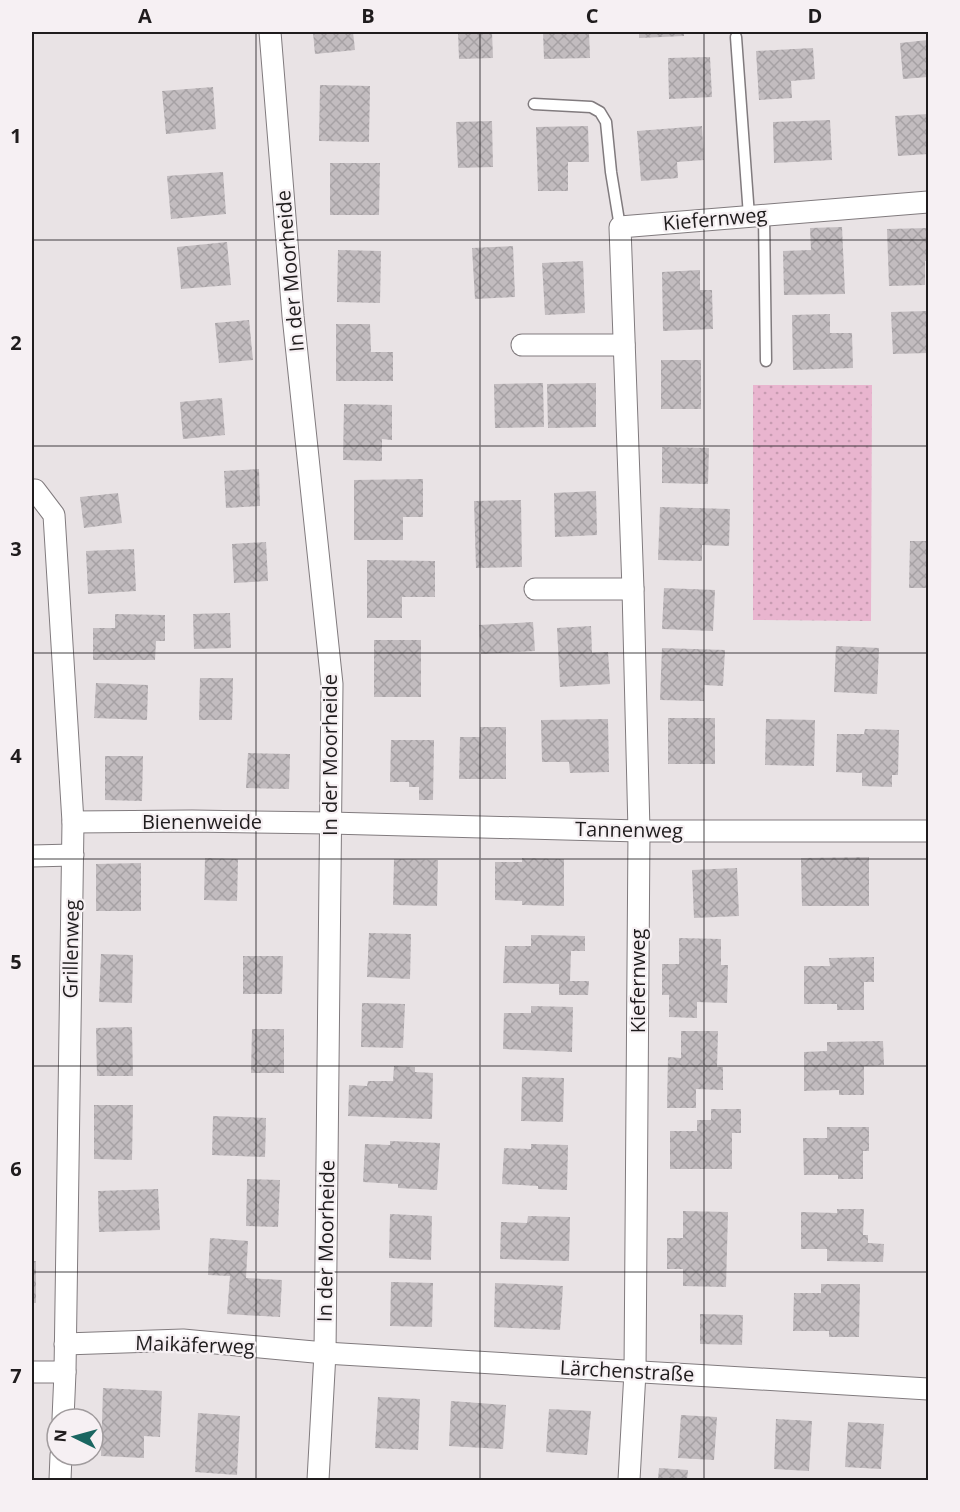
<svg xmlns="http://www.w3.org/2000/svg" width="960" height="1512" font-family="'Open Sans',sans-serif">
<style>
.grass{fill:url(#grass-dots)}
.building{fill:url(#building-cross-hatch)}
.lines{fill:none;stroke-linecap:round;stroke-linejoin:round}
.lane-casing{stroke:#817b7e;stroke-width:13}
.street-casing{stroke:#817b7e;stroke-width:23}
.lane{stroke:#fff;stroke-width:10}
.street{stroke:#fff;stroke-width:21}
.grid{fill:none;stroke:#1f1c1d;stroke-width:1.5;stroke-opacity:0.55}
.labels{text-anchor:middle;stroke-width:4.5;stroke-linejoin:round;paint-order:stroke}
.street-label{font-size:20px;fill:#1f1c1d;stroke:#f6f0f3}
.neatline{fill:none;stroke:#1f1c1d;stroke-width:2}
.grid-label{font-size:20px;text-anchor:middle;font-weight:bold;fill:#1f1c1d}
</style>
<defs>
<pattern id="grass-dots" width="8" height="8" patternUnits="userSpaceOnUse" patternTransform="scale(1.5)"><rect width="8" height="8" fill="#e9b5cf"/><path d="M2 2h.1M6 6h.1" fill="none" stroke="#c79bb1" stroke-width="1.8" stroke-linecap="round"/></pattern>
<pattern id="building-cross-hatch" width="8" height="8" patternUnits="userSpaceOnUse" patternTransform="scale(1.5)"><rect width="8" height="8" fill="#c2bcbf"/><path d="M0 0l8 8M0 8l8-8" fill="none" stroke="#a6a1a4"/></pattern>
</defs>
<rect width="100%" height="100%" fill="#e9e3e5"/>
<path class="grass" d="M 753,385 L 872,385 L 871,621 L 753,620 Z"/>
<g class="building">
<path d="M 313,32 L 353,32 L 355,50 L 315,54 Z"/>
<path d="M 458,32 L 492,32 L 493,58 L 459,59 Z"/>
<path d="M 543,32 L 589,32 L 590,58 L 544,59 Z"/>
<path d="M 639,32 L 684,32 L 684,36 L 639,38 Z"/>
<path d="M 928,40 L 928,77 L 903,79 L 900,43 Z"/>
<path d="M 813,48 L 815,79 L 791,81 L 792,98 L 759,100 L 756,51 Z"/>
<path d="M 710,57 L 712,97 L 669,99 L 668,58 Z"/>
<path d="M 320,85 L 370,86 L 369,142 L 319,141 Z"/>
<path d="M 213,87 L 216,129 L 166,134 L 162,91 Z"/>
<path d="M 928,114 L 928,154 L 898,156 L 895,116 Z"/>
<path d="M 830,120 L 832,160 L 774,163 L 773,122 Z"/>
<path d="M 492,121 L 493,167 L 458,168 L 456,122 Z"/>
<path d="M 588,126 L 589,162 L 568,162 L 568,191 L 538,191 L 536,127 Z"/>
<path d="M 702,126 L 704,160 L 677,162 L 678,178 L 641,181 L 637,131 Z"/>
<path d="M 330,163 L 380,163 L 379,215 L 330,215 Z"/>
<path d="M 223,172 L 226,214 L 171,219 L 167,176 Z"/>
<path d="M 842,227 L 845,294 L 784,295 L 783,251 L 811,250 L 810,228 Z"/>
<path d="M 928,228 L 928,261 L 925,261 L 925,285 L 889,286 L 887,229 Z"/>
<path d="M 227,242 L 231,285 L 181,289 L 177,247 Z"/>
<path d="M 513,246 L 515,297 L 475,299 L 472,248 Z"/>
<path d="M 338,250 L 381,251 L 380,303 L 337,302 Z"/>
<path d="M 583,261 L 585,313 L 545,315 L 542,263 Z"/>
<path d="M 700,270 L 700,290 L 712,290 L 713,329 L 663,331 L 662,272 Z"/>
<path d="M 928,311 L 928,353 L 893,354 L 891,312 Z"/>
<path d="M 830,314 L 830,333 L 852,333 L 853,368 L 793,370 L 792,315 Z"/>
<path d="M 249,320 L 253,360 L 219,363 L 215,323 Z"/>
<path d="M 336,324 L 370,324 L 371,352 L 393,352 L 393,381 L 336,381 Z"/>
<rect x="661" y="360" width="40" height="49"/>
<path d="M 543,383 L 544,427 L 495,428 L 494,384 Z"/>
<path d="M 596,383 L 596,427 L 548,428 L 547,384 Z"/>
<path d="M 222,398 L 225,435 L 183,439 L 180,402 Z"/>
<path d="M 344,404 L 392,405 L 392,440 L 382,439 L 382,461 L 343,460 Z"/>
<path d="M 662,447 L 709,448 L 708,484 L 662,483 Z"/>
<path d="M 259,469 L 260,506 L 226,508 L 224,471 Z"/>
<path d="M 423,479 L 423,517 L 403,517 L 403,540 L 354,540 L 354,480 Z"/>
<path d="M 596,491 L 597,535 L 555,537 L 554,493 Z"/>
<path d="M 118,493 L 122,523 L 84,528 L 80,497 Z"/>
<path d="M 521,500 L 522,567 L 476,568 L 474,501 Z"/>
<path d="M 660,507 L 730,509 L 729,546 L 702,545 L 702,561 L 658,560 Z"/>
<path d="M 910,541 L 928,541 L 928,588 L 909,588 Z"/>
<path d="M 266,542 L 268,581 L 234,583 L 232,544 Z"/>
<path d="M 134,549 L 136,591 L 88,594 L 86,551 Z"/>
<path d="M 367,560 L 435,561 L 435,597 L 402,597 L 402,618 L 367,618 Z"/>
<path d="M 664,588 L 715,590 L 713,631 L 662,629 Z"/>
<path d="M 230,613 L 231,648 L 194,649 L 193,614 Z"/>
<path d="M 115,614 L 165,615 L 165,641 L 156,641 L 155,660 L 93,660 L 93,628 L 115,628 Z"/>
<path d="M 533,622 L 535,651 L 481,654 L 479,625 Z"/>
<path d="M 591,626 L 592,653 L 608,652 L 610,684 L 560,687 L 557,628 Z"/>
<rect x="374" y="640" width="47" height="57"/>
<path d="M 836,646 L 879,648 L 877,694 L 834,692 Z"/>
<path d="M 662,648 L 725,650 L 723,686 L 704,685 L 704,701 L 660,700 Z"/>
<path d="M 200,678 L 233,678 L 232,720 L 199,720 Z"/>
<path d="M 96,683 L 148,685 L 147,720 L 94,718 Z"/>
<rect x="668" y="718" width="47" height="46"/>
<path d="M 608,719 L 609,772 L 570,773 L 569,762 L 542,762 L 541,720 Z"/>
<path d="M 766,719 L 815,720 L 814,766 L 765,765 Z"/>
<path d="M 480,727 L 506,727 L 506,779 L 459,779 L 460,737 L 480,737 Z"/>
<path d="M 865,729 L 899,730 L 898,775 L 892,775 L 892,787 L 862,786 L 862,773 L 836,772 L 837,734 L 864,734 Z"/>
<path d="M 391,740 L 434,740 L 433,800 L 419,800 L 419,787 L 409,787 L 409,782 L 390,782 Z"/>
<path d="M 248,753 L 290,754 L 289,789 L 246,788 Z"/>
<path d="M 105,756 L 143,756 L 142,801 L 105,800 Z"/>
<path d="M 869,857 L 869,906 L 802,906 L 801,858 Z"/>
<path d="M 205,858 L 238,859 L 237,901 L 204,900 Z"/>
<path d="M 522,858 L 564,859 L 564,906 L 522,905 L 522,901 L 495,900 L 495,862 L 522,862 Z"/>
<path d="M 394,859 L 438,860 L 437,906 L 393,905 Z"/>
<path d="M 141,863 L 141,911 L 96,911 L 96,864 Z"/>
<path d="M 737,868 L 739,916 L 694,918 L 692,870 Z"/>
<path d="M 369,933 L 411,934 L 410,979 L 367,977 Z"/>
<path d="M 531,935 L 585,936 L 585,951 L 571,951 L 570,981 L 589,981 L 588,995 L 559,995 L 559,984 L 503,983 L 505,946 L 531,946 Z"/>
<path d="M 679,938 L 721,939 L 721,965 L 728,965 L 727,1003 L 697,1002 L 697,1018 L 669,1017 L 669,995 L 662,995 L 662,964 L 679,964 Z"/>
<path d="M 101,954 L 133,955 L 132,1003 L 99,1002 Z"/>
<path d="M 243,956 L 283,956 L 282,994 L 243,994 Z"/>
<path d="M 874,957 L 874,982 L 864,982 L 864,1010 L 837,1010 L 837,1004 L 804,1004 L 804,966 L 830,966 L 829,958 Z"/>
<path d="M 362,1003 L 405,1004 L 403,1048 L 361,1047 Z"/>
<path d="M 531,1006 L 573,1007 L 572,1052 L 503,1049 L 504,1013 L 531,1013 Z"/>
<path d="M 132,1027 L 133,1076 L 97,1076 L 96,1028 Z"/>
<path d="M 252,1029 L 284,1029 L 284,1073 L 251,1073 Z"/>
<path d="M 681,1031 L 718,1031 L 717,1067 L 723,1067 L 723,1090 L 696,1089 L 696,1108 L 667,1108 L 668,1057 L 681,1058 Z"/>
<path d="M 883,1041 L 884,1065 L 864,1066 L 864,1095 L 839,1095 L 839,1090 L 804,1091 L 804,1052 L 827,1051 L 827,1042 Z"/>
<path d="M 394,1066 L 415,1067 L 415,1072 L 433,1073 L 432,1119 L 348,1116 L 349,1085 L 367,1086 L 368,1081 L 393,1081 Z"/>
<path d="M 522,1077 L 564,1078 L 563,1122 L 521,1121 Z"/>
<path d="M 94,1105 L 133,1105 L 132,1160 L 94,1159 Z"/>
<path d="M 711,1109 L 741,1109 L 741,1133 L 732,1133 L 732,1169 L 670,1169 L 670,1131 L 697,1131 L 697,1120 L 711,1120 Z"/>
<path d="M 213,1116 L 266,1118 L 265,1157 L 212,1155 Z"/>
<path d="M 827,1127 L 869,1127 L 869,1151 L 863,1151 L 863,1179 L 838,1179 L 838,1175 L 804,1175 L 803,1138 L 827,1138 Z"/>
<path d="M 390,1141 L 440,1143 L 437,1190 L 398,1188 L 398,1184 L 363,1182 L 365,1144 L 390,1145 Z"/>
<path d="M 531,1144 L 568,1145 L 567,1190 L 538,1189 L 538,1186 L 502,1184 L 504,1148 L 531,1149 Z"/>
<path d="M 247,1179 L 280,1180 L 278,1227 L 246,1226 Z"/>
<path d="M 158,1189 L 160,1230 L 99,1232 L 98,1191 Z"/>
<path d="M 837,1209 L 864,1209 L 863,1235 L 868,1235 L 868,1243 L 884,1244 L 883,1262 L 827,1261 L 827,1249 L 801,1249 L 801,1212 L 837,1213 Z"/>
<path d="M 683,1211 L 728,1212 L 726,1287 L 683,1286 L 683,1269 L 667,1269 L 667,1238 L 683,1238 Z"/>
<path d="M 390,1214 L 432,1216 L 431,1260 L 389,1258 Z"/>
<path d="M 528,1216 L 570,1217 L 569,1261 L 500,1259 L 501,1222 L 527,1223 Z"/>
<path d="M 210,1238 L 248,1241 L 246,1278 L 282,1280 L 280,1317 L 227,1314 L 230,1276 L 208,1275 Z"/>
<rect x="32" y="1261" width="4" height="42"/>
<path d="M 391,1282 L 433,1283 L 432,1327 L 390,1326 Z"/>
<path d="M 495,1283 L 563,1286 L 560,1330 L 494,1327 Z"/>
<path d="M 821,1284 L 860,1284 L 859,1337 L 829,1337 L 829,1331 L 793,1331 L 794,1293 L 821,1293 Z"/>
<path d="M 700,1314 L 743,1315 L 742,1345 L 700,1344 Z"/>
<path d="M 103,1388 L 162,1391 L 160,1437 L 144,1436 L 144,1458 L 101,1456 Z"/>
<path d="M 378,1397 L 420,1399 L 418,1450 L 375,1448 Z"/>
<path d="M 451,1401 L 506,1405 L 503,1449 L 449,1446 Z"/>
<path d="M 549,1409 L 591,1411 L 587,1455 L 546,1452 Z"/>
<path d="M 198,1413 L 240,1416 L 237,1475 L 195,1472 Z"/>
<path d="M 681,1415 L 717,1417 L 714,1460 L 678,1458 Z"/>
<path d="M 776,1419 L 812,1421 L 809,1471 L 774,1469 Z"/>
<path d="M 848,1422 L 884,1424 L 881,1469 L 845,1467 Z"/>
<path d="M 659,1468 L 688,1470 L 687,1480 L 658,1480 Z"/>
</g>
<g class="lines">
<g class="lane-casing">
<g id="lane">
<path d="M 736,37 L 749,216"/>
<path d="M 534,104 L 591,107 L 600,112 L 606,122 L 611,172 L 620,227"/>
<path d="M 764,215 L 766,361"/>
</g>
</g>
<g class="street-casing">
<g id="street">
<path d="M 270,32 L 293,316 L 332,684 L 325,1353 L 318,1480"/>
<path d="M 522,345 L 624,345"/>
<path d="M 32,490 L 35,490 L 54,515 L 73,822 L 65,1372 L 63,1419"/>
<path d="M 535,589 L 633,589"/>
<path d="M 73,822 L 192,821 L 330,823 L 639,831 L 928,831"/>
<path d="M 32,856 L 73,855"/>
<path d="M 65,1344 L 183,1340 L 325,1353 L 928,1389"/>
<path d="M 32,1372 L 65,1372"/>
<path d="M 60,1480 L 61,1455"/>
<path d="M 629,1480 L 635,1372 L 639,831 L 633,589 L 620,227 L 928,202"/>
</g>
</g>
<use href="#lane" class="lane"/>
<use href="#street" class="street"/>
</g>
<path class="grid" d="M 256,32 L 256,1480M 480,32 L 480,1480M 704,32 L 704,1480M 32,240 L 928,240M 32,446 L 928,446M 32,653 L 928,653M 32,859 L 928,859M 32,1066 L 928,1066M 32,1272 L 928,1272"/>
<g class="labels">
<g class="street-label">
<text transform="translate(715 219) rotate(-5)" y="7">Kiefernweg</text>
<text transform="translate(290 271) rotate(-95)" y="7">In der Moorheide</text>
<text transform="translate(330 755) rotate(-90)" y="7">In der Moorheide</text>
<text x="202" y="829">Bienenweide</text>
<text transform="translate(629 830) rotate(1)" y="7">Tannenweg</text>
<text transform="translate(71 949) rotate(-89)" y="7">Grillenweg</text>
<text transform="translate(638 981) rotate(-90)" y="7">Kiefernweg</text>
<text transform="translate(326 1241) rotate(-89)" y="7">In der Moorheide</text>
<text transform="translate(195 1345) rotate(2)" y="7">Maikäferweg</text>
<text transform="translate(627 1371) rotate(3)" y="7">Lärchenstraße</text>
</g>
</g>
<rect width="960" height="1512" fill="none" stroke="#f6f0f3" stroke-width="66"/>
<g transform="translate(75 1437) rotate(275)"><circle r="28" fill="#f6f0f3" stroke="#a09b9d" stroke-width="1.5"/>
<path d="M0-4.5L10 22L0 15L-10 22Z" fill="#1a6661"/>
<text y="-9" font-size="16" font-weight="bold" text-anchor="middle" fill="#1f1c1d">N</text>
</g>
<rect x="33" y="33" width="894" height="1446" class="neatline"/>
<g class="grid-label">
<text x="145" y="23">A</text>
<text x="368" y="23">B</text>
<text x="592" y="23">C</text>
<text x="815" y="23">D</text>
<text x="16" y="143">1</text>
<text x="16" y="350">2</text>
<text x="16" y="556">3</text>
<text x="16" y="763">4</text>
<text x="16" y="969">5</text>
<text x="16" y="1176">6</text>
<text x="16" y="1383">7</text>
</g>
</svg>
